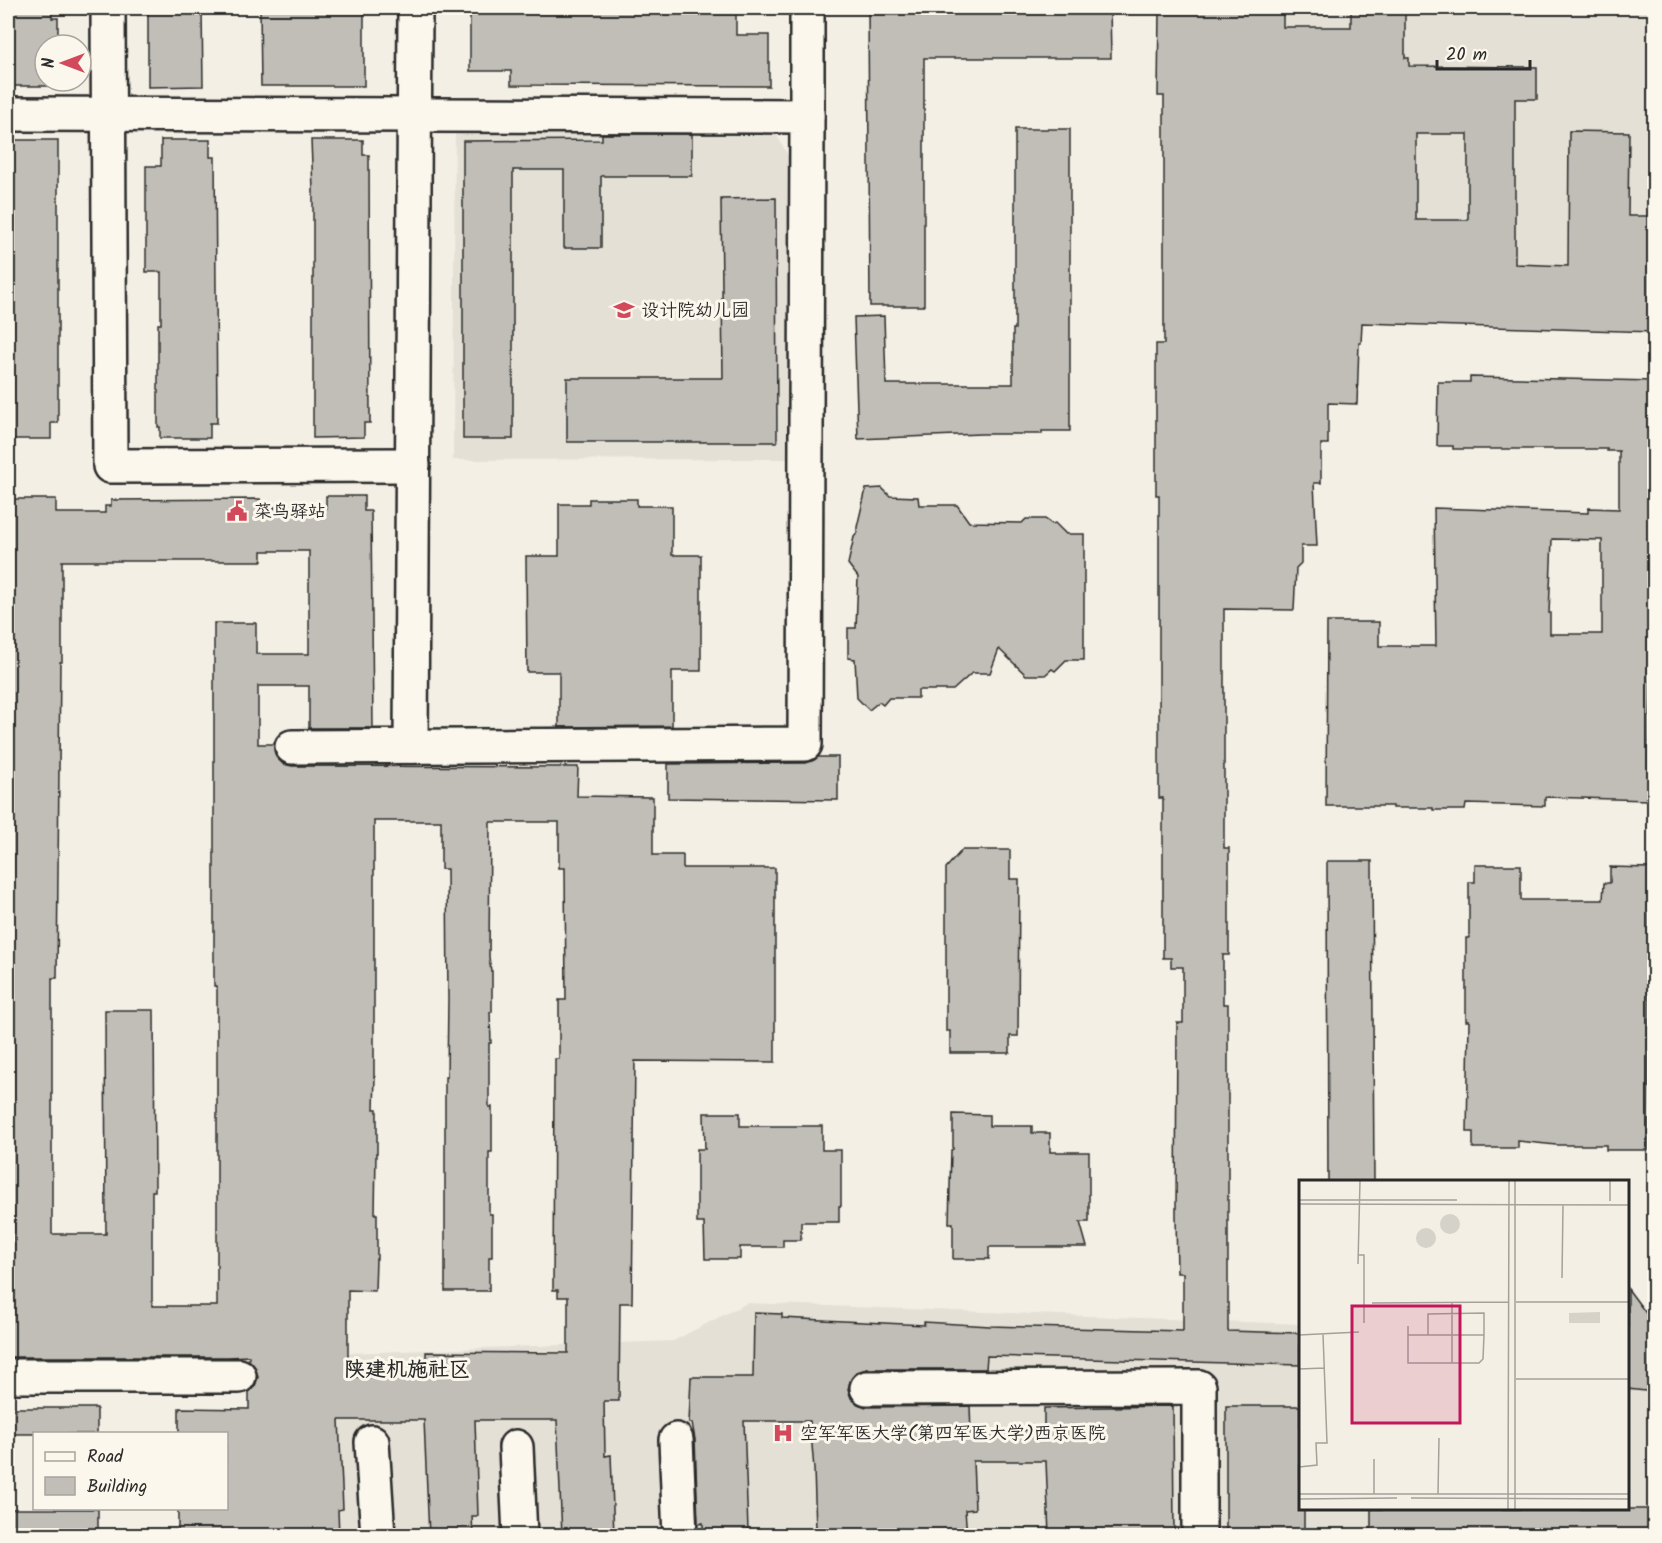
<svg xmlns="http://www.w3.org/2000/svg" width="1662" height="1543" font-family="Kalam,'LXGW WenKai TC',sans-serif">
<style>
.built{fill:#e4e0d6}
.building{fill:#c0beb6;stroke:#2b2b2b;stroke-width:1.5;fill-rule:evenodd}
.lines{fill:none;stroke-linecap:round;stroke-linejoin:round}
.minor-casing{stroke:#2b2b2b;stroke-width:38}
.minor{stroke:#fbf7ec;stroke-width:33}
.labels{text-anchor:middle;stroke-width:6;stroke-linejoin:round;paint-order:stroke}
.poi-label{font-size:18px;fill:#2b2b2b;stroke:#fbf7ec;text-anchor:start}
.quarter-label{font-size:21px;font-weight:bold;fill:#2b2b2b;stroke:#fbf7ec}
.inset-road{fill:none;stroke:#a3a19a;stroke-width:1.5}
.view{fill:#c2185b;fill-opacity:0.15;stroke:#c2185b;stroke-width:3}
.inset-edge{fill:none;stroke:#2b2b2b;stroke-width:3}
</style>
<rect width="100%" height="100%" fill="#f3efe4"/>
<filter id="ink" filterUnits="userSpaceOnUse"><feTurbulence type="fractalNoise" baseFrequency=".0167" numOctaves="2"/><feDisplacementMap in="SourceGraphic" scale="12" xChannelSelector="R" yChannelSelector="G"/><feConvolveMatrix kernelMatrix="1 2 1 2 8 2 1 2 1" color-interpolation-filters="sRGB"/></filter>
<g filter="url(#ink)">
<g class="built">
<path d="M 1240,8 L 1654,8 L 1654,309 L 1241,297 Z"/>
<path d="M 455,124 L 771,124 L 791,161 L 796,459 L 453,460 Z"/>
<path d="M 747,1303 L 1300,1324 L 1300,1508 L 1628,1508 L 1628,1354 L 1654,1357 L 1654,1535 L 264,1536 L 268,1356 L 673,1341 Z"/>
</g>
<g class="building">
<path d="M 8,8 L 52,8 L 52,18 L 58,18 L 58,45 L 45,45 L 45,81 L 52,81 L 52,86 L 8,86 Z"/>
<path d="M 148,8 L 197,8 L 197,10 L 202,10 L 203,86 L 148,87 Z"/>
<path d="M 260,8 L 364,8 L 364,86 L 261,86 Z"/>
<path d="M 470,8 L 664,8 L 664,14 L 736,14 L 736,35 L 769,35 L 769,86 L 511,85 L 511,71 L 470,71 Z"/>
<path d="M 868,8 L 1110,8 L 1111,58 L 924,58 L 924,306 L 870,306 Z"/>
<path d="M 1159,8 L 1283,8 L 1283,27 L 1351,27 L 1351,8 L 1405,8 L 1405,58 L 1409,58 L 1409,66 L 1537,67 L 1537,99 L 1515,99 L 1515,264 L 1568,266 L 1569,131 L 1629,132 L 1628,216 L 1654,216 L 1654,332 L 1362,323 L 1361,343 L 1359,343 L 1357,404 L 1328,403 L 1328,444 L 1321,444 L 1321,483 L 1314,483 L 1317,546 L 1301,546 L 1301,563 L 1296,568 L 1294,610 L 1224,609 L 1224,848 L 1229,848 L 1229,955 L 1223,955 L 1223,1004 L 1228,1004 L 1228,1331 L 1300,1333 L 1300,1365 L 987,1356 L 986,1369 L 867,1369 L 857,1372 L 851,1379 L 848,1389 L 851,1398 L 858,1404 L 866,1407 L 970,1406 L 971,1434 L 1044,1429 L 1044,1408 L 1173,1406 L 1174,1536 L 1049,1536 L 1046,1461 L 973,1461 L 975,1509 L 965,1510 L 967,1536 L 820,1536 L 820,1528 L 816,1529 L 814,1469 L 810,1421 L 744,1421 L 748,1530 L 743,1530 L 743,1536 L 703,1536 L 703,1523 L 698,1524 L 695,1439 L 692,1423 L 689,1423 L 691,1377 L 753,1377 L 754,1313 L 782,1314 L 782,1318 L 924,1325 L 924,1322 L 990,1326 L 1183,1331 L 1183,1273 L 1177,1273 L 1176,1215 L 1177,1023 L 1183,1023 L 1183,967 L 1171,967 L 1171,958 L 1163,958 L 1163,798 L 1159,798 L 1159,495 L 1156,495 L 1156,344 L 1164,344 L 1164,96 L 1158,96 ZM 1416,134 L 1468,134 L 1468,220 L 1416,220 Z"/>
<path d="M 1015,129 L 1070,129 L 1070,431 L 1042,431 L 1042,434 L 981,434 L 858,439 L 854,317 L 884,316 L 886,384 L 1013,384 L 1013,329 L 1015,329 Z"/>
<path d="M 602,134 L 692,134 L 692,176 L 601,176 L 601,248 L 564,248 L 564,170 L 513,170 L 513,439 L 463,439 L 463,141 L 602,140 Z"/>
<path d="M 8,140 L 58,140 L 58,423 L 51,423 L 51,439 L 8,439 Z"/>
<path d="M 161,140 L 210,140 L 210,157 L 215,157 L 217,423 L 210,423 L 210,438 L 160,438 L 160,427 L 158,427 L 158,324 L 161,324 L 161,272 L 146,272 L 146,166 L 161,166 Z"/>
<path d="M 311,140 L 363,140 L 363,155 L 369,155 L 370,423 L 364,423 L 364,437 L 313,438 L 313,190 Z"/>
<path d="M 776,198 L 777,442 L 567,442 L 567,378 L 723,378 L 721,199 Z"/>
<path d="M 1470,377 L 1654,381 L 1654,467 L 1652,467 L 1649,555 L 1650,656 L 1652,656 L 1648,800 L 1545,797 L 1545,806 L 1466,804 L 1465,810 L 1433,810 L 1433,808 L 1393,808 L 1393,806 L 1326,806 L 1327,622 L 1379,622 L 1379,646 L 1436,646 L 1434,508 L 1588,513 L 1588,508 L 1619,509 L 1619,451 L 1607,451 L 1607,449 L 1453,449 L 1453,446 L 1437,446 L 1438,382 L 1470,382 ZM 1552,539 L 1602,540 L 1602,634 L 1550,634 L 1550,613 L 1549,613 Z"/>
<path d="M 882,488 L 890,496 L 918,497 L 919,505 L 957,505 L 969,522 L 1022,523 L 1026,519 L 1045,519 L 1052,524 L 1055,523 L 1066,534 L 1084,534 L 1084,660 L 1066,660 L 1055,671 L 1052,669 L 1045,675 L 1026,675 L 999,649 L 990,673 L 972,673 L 953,690 L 918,690 L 918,698 L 889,698 L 883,705 L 879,702 L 869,710 L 857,698 L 855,659 L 848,658 L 848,628 L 856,628 L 858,577 L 848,564 L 854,537 L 857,533 L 857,527 L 866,489 Z"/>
<path d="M 326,496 L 364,496 L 364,511 L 371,511 L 373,728 L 309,728 L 309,686 L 258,686 L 258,744 L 274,744 L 276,757 L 283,764 L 292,766 L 578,767 L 577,796 L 653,797 L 653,855 L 683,855 L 683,868 L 775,868 L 775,1062 L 635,1061 L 632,1303 L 620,1303 L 619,1401 L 604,1401 L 605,1456 L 611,1455 L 614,1536 L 562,1536 L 557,1420 L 475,1420 L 478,1516 L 472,1516 L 473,1536 L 429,1536 L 424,1420 L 339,1420 L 343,1509 L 338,1510 L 339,1536 L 178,1536 L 178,1509 L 226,1509 L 226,1434 L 179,1434 L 179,1408 L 249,1409 L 249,1392 L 255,1386 L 258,1377 L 255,1367 L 249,1360 L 249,1356 L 228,1357 L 8,1357 L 8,1311 L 13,1311 L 13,1224 L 8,1224 L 8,499 L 56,499 L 56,513 L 105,513 L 105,506 L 111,506 L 111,500 L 260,499 L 260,505 L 274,505 L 274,508 L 326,508 ZM 262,551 L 309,551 L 309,654 L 256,654 L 256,623 L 214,623 L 214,986 L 217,986 L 217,1306 L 152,1306 L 152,1191 L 155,1191 L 154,1010 L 105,1010 L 106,1234 L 52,1234 L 52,978 L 57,978 L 60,662 L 62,662 L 62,561 L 262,561 ZM 374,821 L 441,821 L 441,869 L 447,869 L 448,1000 L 447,1077 L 445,1077 L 445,1291 L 489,1291 L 489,1257 L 492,1257 L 492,1214 L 489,1214 L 489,1152 L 492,1152 L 492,1107 L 489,1107 L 489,1043 L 491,1043 L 490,1012 L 492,1012 L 492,971 L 491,971 L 489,957 L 490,822 L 559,822 L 559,868 L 565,868 L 566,1000 L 559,1000 L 559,1059 L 555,1059 L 555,1077 L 554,1077 L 553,1290 L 558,1290 L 558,1297 L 568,1297 L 568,1353 L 426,1352 L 426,1377 L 348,1377 L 348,1290 L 375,1291 L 376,1259 L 377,1259 L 377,1214 L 375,1214 L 376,1153 L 377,1153 L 377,1109 L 374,1109 L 375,1077 L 374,1077 Z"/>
<path d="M 589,499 L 637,499 L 637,506 L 672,506 L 672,555 L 701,555 L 701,671 L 672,671 L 672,726 L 559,727 L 559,672 L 527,672 L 526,556 L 559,556 L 559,504 L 589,504 Z"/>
<path d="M 818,757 L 838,757 L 838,800 L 668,798 L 668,764 L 805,763 L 814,760 Z"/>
<path d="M 962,850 L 1010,850 L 1010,879 L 1019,879 L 1018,1036 L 1010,1036 L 1010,1053 L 950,1053 L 950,1031 L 946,1031 L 946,868 Z"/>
<path d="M 1327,861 L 1372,861 L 1374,1182 L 1328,1182 Z"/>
<path d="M 1475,865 L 1521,865 L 1521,900 L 1603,900 L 1604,883 L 1610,883 L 1610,867 L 1650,868 L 1648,1150 L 1606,1150 L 1606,1145 L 1556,1145 L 1518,1141 L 1518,1148 L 1473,1148 L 1473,1132 L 1467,1132 L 1469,1021 L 1466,1021 L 1466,938 L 1469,938 L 1469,882 L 1475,882 Z"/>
<path d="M 704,1113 L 740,1113 L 740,1126 L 822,1126 L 822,1150 L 841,1150 L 841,1206 L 839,1206 L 839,1222 L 801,1222 L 801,1240 L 783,1240 L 783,1247 L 740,1247 L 740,1259 L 705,1259 L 704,1223 L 697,1223 L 697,1149 L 705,1149 Z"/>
<path d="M 953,1114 L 989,1115 L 989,1126 L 1032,1126 L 1032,1133 L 1050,1133 L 1050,1152 L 1089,1152 L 1089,1222 L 1080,1222 L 1087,1247 L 989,1247 L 989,1259 L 953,1259 L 953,1223 L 949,1223 L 951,1150 L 953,1149 Z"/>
<path d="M 1628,1289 L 1654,1324 L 1652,1360 L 1654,1361 L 1654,1392 L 1628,1389 Z"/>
<path d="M 1226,1406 L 1300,1406 L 1300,1509 L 1304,1509 L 1304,1536 L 1226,1536 Z"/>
<rect x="8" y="1408" width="89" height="26"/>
<rect x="8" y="1509" width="90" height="27"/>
<rect x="1371" y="1509" width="283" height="27"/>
</g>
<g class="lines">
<g class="minor-casing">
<g id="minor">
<path d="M 108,8 L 110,466 L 413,465"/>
<path d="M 8,114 L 807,116 L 805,744 L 292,747"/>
<path d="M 807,116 L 807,8"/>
<path d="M 411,746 L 415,8"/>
<path d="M 8,1376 L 239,1376"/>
<path d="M 867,1388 L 1199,1387 L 1199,1536"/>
<path d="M 676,1440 L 680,1536"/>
<path d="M 372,1442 L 378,1536"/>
<path d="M 516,1447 L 520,1536"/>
</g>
</g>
<use href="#minor" class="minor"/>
</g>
</g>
<defs>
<g id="school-bare" transform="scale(1.62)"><path d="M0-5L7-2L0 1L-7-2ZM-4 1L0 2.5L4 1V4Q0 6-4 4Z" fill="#d1495b" stroke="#fbf7ec" stroke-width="2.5" paint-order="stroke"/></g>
<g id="civic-bare" transform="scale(1.62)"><path d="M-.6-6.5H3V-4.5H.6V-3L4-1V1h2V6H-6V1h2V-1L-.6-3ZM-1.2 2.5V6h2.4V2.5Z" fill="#d1495b" stroke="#fbf7ec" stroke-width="2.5" paint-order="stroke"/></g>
<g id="hospital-bare" transform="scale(1.62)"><path d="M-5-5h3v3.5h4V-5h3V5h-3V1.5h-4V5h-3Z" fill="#d1495b" stroke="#fbf7ec" stroke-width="2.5" paint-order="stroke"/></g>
</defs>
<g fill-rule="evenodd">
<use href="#school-bare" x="624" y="310"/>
<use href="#civic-bare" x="237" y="511"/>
<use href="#hospital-bare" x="783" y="1433"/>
</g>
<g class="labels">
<g class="poi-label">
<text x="641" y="316">设计院幼儿园</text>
<text x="254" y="517">菜鸟驿站</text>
<text x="800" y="1439">空军军医大学(第四军医大学)西京医院</text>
</g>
<g class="quarter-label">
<text x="407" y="1376">陕建机施社区</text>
</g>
</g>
<g transform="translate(1299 1180)">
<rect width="330" height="330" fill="#f3efe4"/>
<path d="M141 44a10 10 0 1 1 20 0a10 10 0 1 1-20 0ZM117 58a10 10 0 1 1 20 0a10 10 0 1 1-20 0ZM 301,132 L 301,143 L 270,143 L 270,133 Z" fill="#d5d2c9"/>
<path class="inset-road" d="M 311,1 L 311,21M 0,20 L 158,20M 0,24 L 330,25M 59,75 L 65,75 L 65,143M 59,84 L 61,1M 263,98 L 264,25M 217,122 L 330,122M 73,123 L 209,122M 109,146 L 109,183 L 153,183 L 153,122M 0,155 L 60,152M 109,155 L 185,155 L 185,133 L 129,134 L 129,155M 153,183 L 180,183 L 184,179 L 185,155M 0,189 L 25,188M 217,199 L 330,199M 75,279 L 75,314M 0,287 L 18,285 L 17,263 L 28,263 L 24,154M 0,314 L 330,314M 139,314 L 140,258M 112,318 L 330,319M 0,319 L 98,318M 209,329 L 210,1M 216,329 L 216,1"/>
<path class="view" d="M 53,126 L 161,126 L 161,243 L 53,243 Z"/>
<rect width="330" height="330" class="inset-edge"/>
</g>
<rect width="1662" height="1543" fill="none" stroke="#fbf7ec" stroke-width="30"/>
<rect x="15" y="15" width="1632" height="1513" fill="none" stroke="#2b2b2b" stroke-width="2" filter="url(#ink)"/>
<rect x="33" y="1432" width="195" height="78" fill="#fbf7ec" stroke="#a8a59f" stroke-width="1.5"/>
<rect x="45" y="1452" width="30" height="9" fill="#fbf7ec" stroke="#a8a59f" stroke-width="1.5"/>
<text x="87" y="1462" font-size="18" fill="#2b2b2b">Road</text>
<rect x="45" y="1477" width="30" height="18" fill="#c0beb6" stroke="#a8a59f" stroke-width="1.5"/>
<text x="87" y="1492" font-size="18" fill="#2b2b2b">Building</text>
<g transform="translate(63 63) rotate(270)"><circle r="28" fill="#fbf7ec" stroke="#a8a59f" stroke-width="1.5"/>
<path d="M0-4.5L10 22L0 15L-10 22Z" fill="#d1495b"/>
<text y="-9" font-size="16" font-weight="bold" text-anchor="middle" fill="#2b2b2b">N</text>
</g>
<path d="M1437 60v9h93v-9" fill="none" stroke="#2b2b2b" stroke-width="3"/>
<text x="1446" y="60" font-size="18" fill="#2b2b2b" stroke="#fbf7ec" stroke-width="4.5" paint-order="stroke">20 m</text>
</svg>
